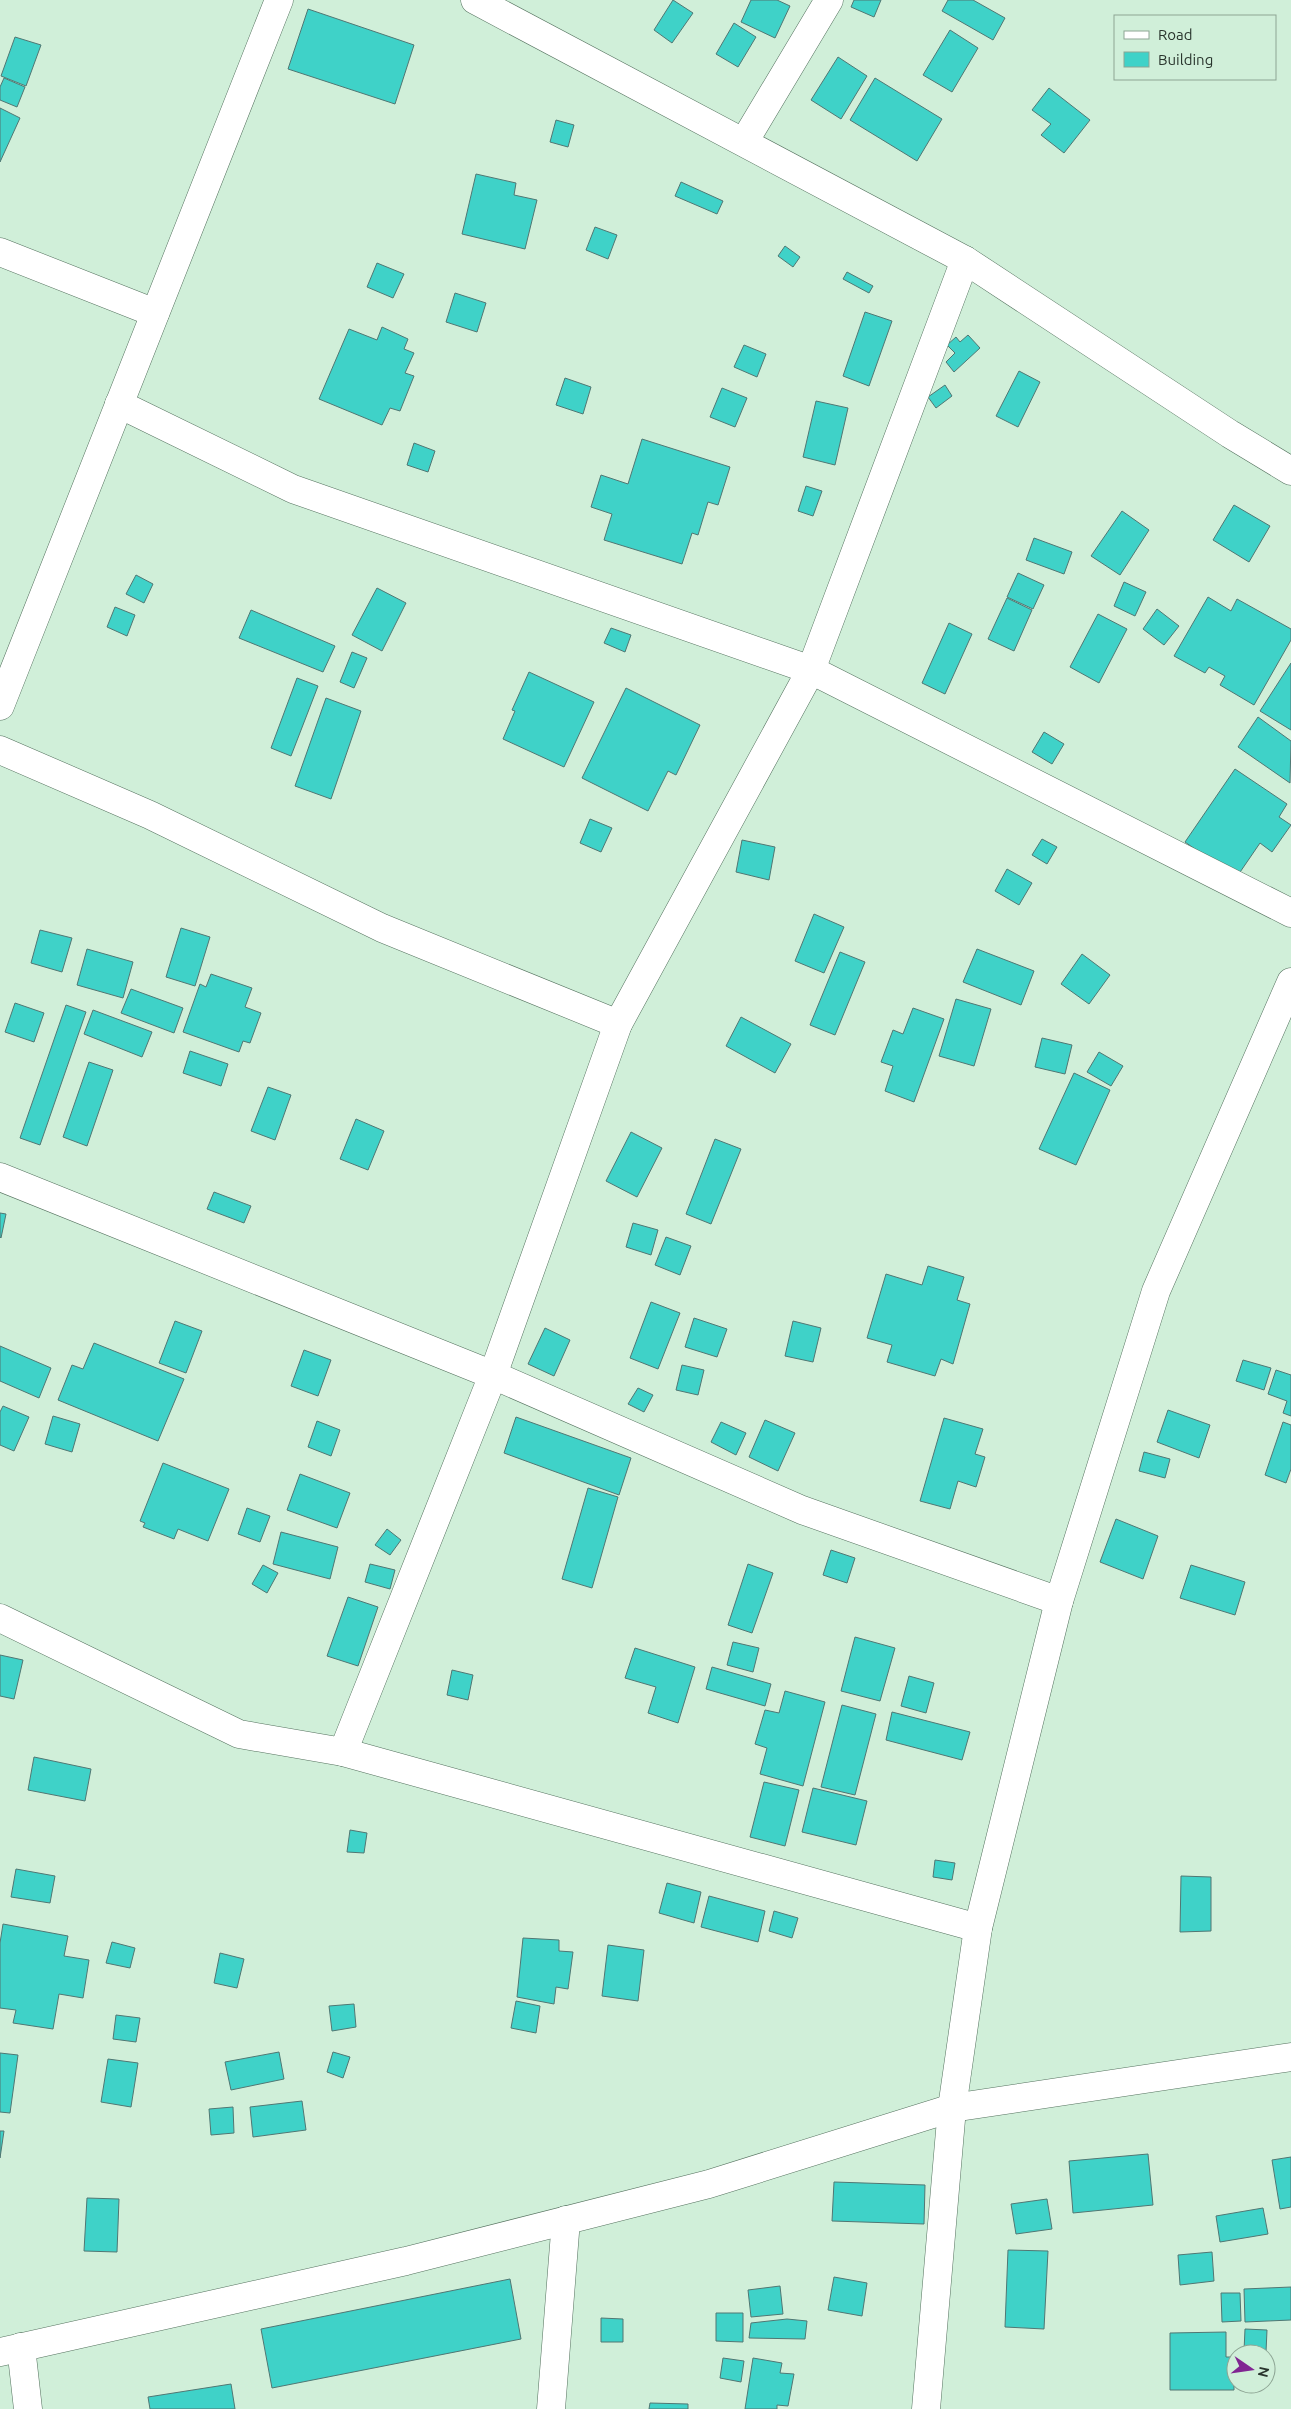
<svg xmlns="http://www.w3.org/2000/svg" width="1291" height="2409" font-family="Ubuntu,sans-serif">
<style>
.building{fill:#3fd2c8;stroke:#507773}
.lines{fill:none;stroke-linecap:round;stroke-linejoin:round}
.minor-casing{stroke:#55725f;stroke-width:29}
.tertiary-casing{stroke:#55725f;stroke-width:29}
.minor{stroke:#fff;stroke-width:28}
.tertiary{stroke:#fff;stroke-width:28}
</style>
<rect width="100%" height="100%" fill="#d0efd9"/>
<g class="building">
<path d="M 673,0 L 693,13 L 672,43 L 654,30 Z"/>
<path d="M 751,0 L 777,0 L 790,6 L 775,38 L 741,22 Z"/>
<path d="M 854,0 L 881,0 L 874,17 L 851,7 Z"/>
<path d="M 948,0 L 973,0 L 1005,18 L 993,40 L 942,11 Z"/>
<path d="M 308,9 L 414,45 L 395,104 L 288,69 Z"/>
<path d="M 734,23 L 756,37 L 738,67 L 716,54 Z"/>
<path d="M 950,30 L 978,48 L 952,92 L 923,75 Z"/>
<path d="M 15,37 L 41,45 L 26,86 L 1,76 Z"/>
<path d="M 838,57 L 867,76 L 841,119 L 811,100 Z"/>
<path d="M 4,78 L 25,87 L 17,107 L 0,100 L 0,87 Z"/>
<path d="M 875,78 L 942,119 L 917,161 L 850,120 Z"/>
<path d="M 1049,88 L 1090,120 L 1064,153 L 1041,135 L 1051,124 L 1032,110 Z"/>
<path d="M 0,108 L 20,118 L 0,162 Z"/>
<path d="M 556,120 L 574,125 L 568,147 L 550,142 Z"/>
<path d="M 476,174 L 516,183 L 514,195 L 537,200 L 525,249 L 462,234 Z"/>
<path d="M 681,182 L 723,201 L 717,214 L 675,196 Z"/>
<path d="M 595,227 L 617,235 L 608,259 L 586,250 Z"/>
<path d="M 785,246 L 800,257 L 793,267 L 778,256 Z"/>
<path d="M 377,263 L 404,274 L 393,298 L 367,287 Z"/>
<path d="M 847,272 L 873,286 L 869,293 L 843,279 Z"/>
<path d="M 455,293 L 486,303 L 477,332 L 446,322 Z"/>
<path d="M 865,312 L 892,321 L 869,386 L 843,376 Z"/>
<path d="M 382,327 L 408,339 L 404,349 L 414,353 L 405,373 L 414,376 L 400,411 L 390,408 L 382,425 L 319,399 L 349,329 L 377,340 Z"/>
<path d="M 968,335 L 980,348 L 954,372 L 946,362 L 955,353 L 947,345 L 956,337 L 960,342 Z"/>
<path d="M 744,345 L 766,354 L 757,377 L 734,367 Z"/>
<path d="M 1019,371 L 1040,382 L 1018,427 L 996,416 Z"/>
<path d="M 565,378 L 591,387 L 583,414 L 556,405 Z"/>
<path d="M 945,385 L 952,396 L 936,408 L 928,397 Z"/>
<path d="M 722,388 L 747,398 L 735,427 L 710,417 Z"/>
<path d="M 816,401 L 848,408 L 835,465 L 803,457 Z"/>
<path d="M 642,439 L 730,467 L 718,505 L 708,502 L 698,535 L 692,533 L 682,564 L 604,540 L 612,514 L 591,507 L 601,475 L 628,484 Z"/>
<path d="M 414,443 L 435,451 L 428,472 L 407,465 Z"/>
<path d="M 806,486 L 822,491 L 813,516 L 798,511 Z"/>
<path d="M 1234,505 L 1270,526 L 1249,562 L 1213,540 Z"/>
<path d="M 1122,511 L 1149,530 L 1120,575 L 1091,556 Z"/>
<path d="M 1034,538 L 1072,552 L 1064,574 L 1026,560 Z"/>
<path d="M 1018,573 L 1044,585 L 1033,609 L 1007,597 Z"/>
<path d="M 136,575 L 153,584 L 144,603 L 126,594 Z"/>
<path d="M 1124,582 L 1146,592 L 1135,616 L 1114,606 Z"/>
<path d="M 377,588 L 406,603 L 382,651 L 352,635 Z"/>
<path d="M 1208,597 L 1231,611 L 1237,599 L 1291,629 L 1291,640 L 1254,705 L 1220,685 L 1225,676 L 1209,667 L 1205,673 L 1174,656 Z"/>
<path d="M 1007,598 L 1032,610 L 1014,651 L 988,639 Z"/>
<path d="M 115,607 L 135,615 L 127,636 L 107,627 Z"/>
<path d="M 1157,609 L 1179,626 L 1164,645 L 1143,629 Z"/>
<path d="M 251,610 L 335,646 L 323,672 L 239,638 Z"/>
<path d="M 1098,614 L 1127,629 L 1099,683 L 1070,667 Z"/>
<path d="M 949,623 L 972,634 L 945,694 L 922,683 Z"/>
<path d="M 611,628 L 631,635 L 625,652 L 604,643 Z"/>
<path d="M 352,652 L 367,658 L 354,688 L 340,682 Z"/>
<path d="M 1291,663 L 1291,730 L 1260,711 Z"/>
<path d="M 529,672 L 594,702 L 564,767 L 503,739 L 515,711 L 512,710 Z"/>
<path d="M 297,678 L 318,686 L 291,756 L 271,748 Z"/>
<path d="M 626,688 L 700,725 L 676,775 L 668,771 L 648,811 L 582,778 Z"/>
<path d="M 326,698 L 361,711 L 331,799 L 295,786 Z"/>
<path d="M 1258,717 L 1291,741 L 1290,783 L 1238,747 Z"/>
<path d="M 1044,732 L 1064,744 L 1052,764 L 1032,752 Z"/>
<path d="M 1235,769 L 1287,804 L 1279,817 L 1291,825 L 1272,852 L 1260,843 L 1236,878 L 1185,842 Z"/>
<path d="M 590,819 L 612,828 L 601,852 L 580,843 Z"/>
<path d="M 1042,839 L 1057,847 L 1047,864 L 1032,855 Z"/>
<path d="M 742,840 L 775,847 L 769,880 L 736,872 Z"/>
<path d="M 1007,869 L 1032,883 L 1019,905 L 995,891 Z"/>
<path d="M 814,914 L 844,927 L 824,973 L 795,961 Z"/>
<path d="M 181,928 L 210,937 L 195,986 L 166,977 Z"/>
<path d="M 40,930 L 72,938 L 62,972 L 31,963 Z"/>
<path d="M 87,949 L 133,962 L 123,998 L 77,985 Z"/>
<path d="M 977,949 L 1034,971 L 1021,1005 L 963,982 Z"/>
<path d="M 840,952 L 865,962 L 835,1035 L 810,1025 Z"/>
<path d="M 1082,954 L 1110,975 L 1089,1004 L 1061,984 Z"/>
<path d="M 211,974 L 252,988 L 245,1007 L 261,1013 L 250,1043 L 243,1041 L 239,1052 L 183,1032 L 200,984 L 206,987 Z"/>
<path d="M 131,989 L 183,1008 L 174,1033 L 121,1013 Z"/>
<path d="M 956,999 L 991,1009 L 974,1066 L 939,1056 Z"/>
<path d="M 15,1003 L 44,1013 L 34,1042 L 5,1032 Z"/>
<path d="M 66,1005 L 86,1012 L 40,1145 L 20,1138 Z"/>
<path d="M 913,1008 L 944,1019 L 914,1102 L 885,1091 L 893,1066 L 881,1062 L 893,1030 L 903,1034 Z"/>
<path d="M 93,1010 L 152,1032 L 142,1057 L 84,1034 Z"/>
<path d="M 741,1017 L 791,1044 L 775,1073 L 726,1046 Z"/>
<path d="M 1042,1038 L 1072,1045 L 1065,1074 L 1035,1067 Z"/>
<path d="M 190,1051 L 228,1064 L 221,1086 L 183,1073 Z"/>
<path d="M 1099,1052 L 1123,1066 L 1111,1086 L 1087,1072 Z"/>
<path d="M 89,1062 L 113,1070 L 87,1146 L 63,1137 Z"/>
<path d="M 1074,1073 L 1110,1090 L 1076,1165 L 1039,1149 Z"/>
<path d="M 268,1087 L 291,1095 L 275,1140 L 251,1131 Z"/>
<path d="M 356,1119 L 384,1131 L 368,1170 L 340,1159 Z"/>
<path d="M 631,1132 L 662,1148 L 637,1197 L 606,1181 Z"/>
<path d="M 715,1139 L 741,1149 L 711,1224 L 686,1214 Z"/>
<path d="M 214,1192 L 251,1206 L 244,1223 L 207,1209 Z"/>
<path d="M 0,1213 L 6,1214 L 1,1238 L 0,1237 Z"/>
<path d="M 633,1223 L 658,1230 L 651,1255 L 626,1247 Z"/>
<path d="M 666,1237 L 691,1246 L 680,1275 L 655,1265 Z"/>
<path d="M 928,1266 L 964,1277 L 957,1300 L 970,1304 L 953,1364 L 941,1359 L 935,1376 L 887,1362 L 892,1345 L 867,1338 L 886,1274 L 922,1285 Z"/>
<path d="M 651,1302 L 680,1313 L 658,1369 L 630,1358 Z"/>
<path d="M 694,1318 L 727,1329 L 717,1357 L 685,1347 Z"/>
<path d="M 175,1321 L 202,1331 L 186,1373 L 159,1363 Z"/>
<path d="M 793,1321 L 821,1328 L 813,1362 L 785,1356 Z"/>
<path d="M 545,1328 L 570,1340 L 554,1376 L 528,1364 Z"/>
<path d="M 94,1343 L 184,1379 L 158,1441 L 58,1400 L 72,1365 L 83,1369 Z"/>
<path d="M 0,1346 L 51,1368 L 39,1398 L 0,1381 Z"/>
<path d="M 304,1350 L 331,1360 L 318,1396 L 291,1386 Z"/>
<path d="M 1243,1360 L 1271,1368 L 1264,1390 L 1236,1381 Z"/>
<path d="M 682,1365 L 704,1370 L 698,1395 L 676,1390 Z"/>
<path d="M 1276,1370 L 1291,1375 L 1291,1416 L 1283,1413 L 1287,1401 L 1268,1394 Z"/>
<path d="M 638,1388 L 653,1395 L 644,1412 L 628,1404 Z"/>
<path d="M 3,1406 L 29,1417 L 14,1451 L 0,1445 L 0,1412 Z"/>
<path d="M 1168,1410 L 1210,1425 L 1199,1458 L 1157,1442 Z"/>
<path d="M 53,1416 L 80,1424 L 72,1452 L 45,1444 Z"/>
<path d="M 516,1417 L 631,1458 L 619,1495 L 504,1453 Z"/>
<path d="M 944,1418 L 983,1429 L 975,1454 L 985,1457 L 976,1487 L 958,1481 L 950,1509 L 920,1501 Z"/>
<path d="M 765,1420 L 795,1433 L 778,1471 L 749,1457 Z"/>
<path d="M 317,1421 L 340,1430 L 331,1456 L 308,1447 Z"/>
<path d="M 721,1422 L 746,1433 L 736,1455 L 711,1442 Z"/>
<path d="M 1283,1422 L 1291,1425 L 1291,1469 L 1286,1483 L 1265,1475 Z"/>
<path d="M 1144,1452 L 1170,1459 L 1165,1478 L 1139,1471 Z"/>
<path d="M 163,1463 L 229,1489 L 208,1541 L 178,1529 L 174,1539 L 143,1527 L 145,1523 L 140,1521 Z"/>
<path d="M 300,1474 L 350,1493 L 337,1528 L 287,1510 Z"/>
<path d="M 588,1488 L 618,1497 L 592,1588 L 562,1579 Z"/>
<path d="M 247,1508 L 270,1516 L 260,1542 L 238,1534 Z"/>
<path d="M 1116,1519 L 1158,1536 L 1143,1579 L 1100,1562 Z"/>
<path d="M 387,1529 L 401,1540 L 390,1555 L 375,1545 Z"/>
<path d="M 281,1532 L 338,1547 L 330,1579 L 273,1564 Z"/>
<path d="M 831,1550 L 855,1558 L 847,1583 L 823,1575 Z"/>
<path d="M 370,1564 L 395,1570 L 390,1589 L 365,1582 Z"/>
<path d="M 748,1564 L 773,1573 L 752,1633 L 728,1625 Z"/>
<path d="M 263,1565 L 278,1573 L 267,1593 L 252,1584 Z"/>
<path d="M 1191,1565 L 1245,1582 L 1235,1615 L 1180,1598 Z"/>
<path d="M 348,1597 L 378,1607 L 358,1666 L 327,1656 Z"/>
<path d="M 855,1637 L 895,1648 L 880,1701 L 841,1691 Z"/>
<path d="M 733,1642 L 759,1648 L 753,1672 L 727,1665 Z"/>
<path d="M 635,1648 L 695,1667 L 678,1723 L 648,1713 L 656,1687 L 625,1678 Z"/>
<path d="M 0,1655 L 23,1660 L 14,1699 L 0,1696 Z"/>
<path d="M 712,1667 L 771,1684 L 765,1706 L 706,1689 Z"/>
<path d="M 452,1670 L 473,1675 L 468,1700 L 447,1695 Z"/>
<path d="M 909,1676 L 934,1683 L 926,1713 L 901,1706 Z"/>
<path d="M 785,1691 L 825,1702 L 803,1786 L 760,1774 L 767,1748 L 755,1744 L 765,1710 L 779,1713 Z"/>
<path d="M 842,1705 L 876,1714 L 855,1795 L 821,1787 Z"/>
<path d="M 892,1712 L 970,1732 L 962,1760 L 886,1740 Z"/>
<path d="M 34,1757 L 91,1769 L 85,1801 L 28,1790 Z"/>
<path d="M 764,1782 L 799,1790 L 785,1846 L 750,1837 Z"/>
<path d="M 813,1788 L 867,1801 L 856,1845 L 802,1832 Z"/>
<path d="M 350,1830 L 367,1833 L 364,1853 L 347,1852 Z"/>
<path d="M 935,1860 L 955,1863 L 952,1880 L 933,1877 Z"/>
<path d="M 16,1869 L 55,1876 L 50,1903 L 11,1897 Z"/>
<path d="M 1181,1876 L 1211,1877 L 1211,1931 L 1180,1932 Z"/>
<path d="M 667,1883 L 701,1892 L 694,1923 L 659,1913 Z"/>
<path d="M 709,1896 L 765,1911 L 758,1942 L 701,1927 Z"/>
<path d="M 774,1911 L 798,1918 L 792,1938 L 769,1931 Z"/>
<path d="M 3,1924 L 68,1936 L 64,1956 L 89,1960 L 83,1998 L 59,1994 L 53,2029 L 13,2023 L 16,2010 L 0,2008 L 0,1943 Z"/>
<path d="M 523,1938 L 559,1940 L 559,1951 L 573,1952 L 568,1989 L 556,1987 L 554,2004 L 517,1997 Z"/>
<path d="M 112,1942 L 135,1948 L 130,1968 L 106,1963 Z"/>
<path d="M 608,1945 L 644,1950 L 638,2001 L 602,1996 Z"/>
<path d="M 220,1953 L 244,1959 L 237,1988 L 214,1983 Z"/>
<path d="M 516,2001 L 540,2006 L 536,2033 L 511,2028 Z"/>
<path d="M 354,2004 L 356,2027 L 332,2031 L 329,2006 Z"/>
<path d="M 116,2015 L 140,2018 L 136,2042 L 113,2039 Z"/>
<path d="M 279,2052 L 284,2079 L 231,2090 L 225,2062 Z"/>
<path d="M 333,2052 L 350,2057 L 343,2078 L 327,2072 Z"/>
<path d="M 0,2053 L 18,2055 L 10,2113 L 0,2112 Z"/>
<path d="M 108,2059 L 138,2063 L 131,2107 L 101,2102 Z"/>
<path d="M 302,2101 L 306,2130 L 253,2137 L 250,2107 Z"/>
<path d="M 233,2107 L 234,2133 L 211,2135 L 209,2109 Z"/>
<path d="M 0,2131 L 4,2131 L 0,2158 Z"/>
<path d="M 1148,2154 L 1153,2205 L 1073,2213 L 1069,2161 Z"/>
<path d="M 1291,2157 L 1291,2207 L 1280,2209 L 1272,2160 Z"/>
<path d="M 834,2182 L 925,2185 L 924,2224 L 832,2221 Z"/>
<path d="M 87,2198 L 119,2199 L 117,2252 L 84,2251 Z"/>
<path d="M 1047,2199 L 1052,2229 L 1016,2234 L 1011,2204 Z"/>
<path d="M 1263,2208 L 1268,2234 L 1220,2242 L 1216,2216 Z"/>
<path d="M 1008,2250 L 1048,2251 L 1044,2329 L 1005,2327 Z"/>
<path d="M 1212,2252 L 1214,2281 L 1180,2285 L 1178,2255 Z"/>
<path d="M 834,2277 L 867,2283 L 862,2316 L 828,2310 Z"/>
<path d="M 510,2279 L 521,2339 L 272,2388 L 261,2329 Z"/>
<path d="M 780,2286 L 783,2314 L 751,2317 L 748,2290 Z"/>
<path d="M 1291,2287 L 1291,2320 L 1245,2322 L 1244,2289 Z"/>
<path d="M 1221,2293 L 1240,2293 L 1241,2321 L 1222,2322 Z"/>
<path d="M 716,2313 L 743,2313 L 743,2342 L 716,2341 Z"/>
<path d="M 601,2318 L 623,2319 L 623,2342 L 601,2342 Z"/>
<path d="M 787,2319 L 807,2321 L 805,2339 L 749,2338 L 751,2323 Z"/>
<path d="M 1245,2329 L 1267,2330 L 1266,2352 L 1244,2351 Z"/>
<path d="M 1226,2332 L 1226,2357 L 1234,2357 L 1234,2390 L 1170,2390 L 1170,2333 Z"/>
<path d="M 723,2358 L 744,2361 L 741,2382 L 720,2378 Z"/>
<path d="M 753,2358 L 782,2363 L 780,2373 L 794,2374 L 788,2406 L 777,2405 L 777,2409 L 745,2409 Z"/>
<path d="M 231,2384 L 235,2409 L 150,2409 L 148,2397 Z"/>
<path d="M 650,2403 L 688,2404 L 688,2409 L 649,2409 Z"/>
</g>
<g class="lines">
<g class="minor-casing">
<g id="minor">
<path d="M 475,0 L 965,260 L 1230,434 L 1291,471"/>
<path d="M 744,142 L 829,0"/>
<path d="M 0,252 L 155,313"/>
<path d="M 119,404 L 293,489 L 811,670 L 1291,913"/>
<path d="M 0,706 L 279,0"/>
<path d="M 0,750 L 150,815 L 382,928 L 618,1024"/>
<path d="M 0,1177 L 493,1375 L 802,1510 L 1059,1601"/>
<path d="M 0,1618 L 239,1734 L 343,1752 L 493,1375 L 618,1024 L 811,670 L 965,260"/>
<path d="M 343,1752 L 978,1928"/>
<path d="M 21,2347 L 28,2409"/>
<path d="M 551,2409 L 566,2220"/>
<path d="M 926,2409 L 952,2108 L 978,1928 L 1059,1601 L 1156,1291 L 1291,982"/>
</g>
</g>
<g class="tertiary-casing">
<path id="tertiary" d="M 0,2352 L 406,2261 L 709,2184 L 952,2108 L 1291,2057"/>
</g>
<use href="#minor" class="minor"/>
<use href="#tertiary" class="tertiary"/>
</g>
<rect x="1114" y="15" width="162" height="65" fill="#d0efd9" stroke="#8da594"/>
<rect x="1124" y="31" width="25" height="8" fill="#ffffff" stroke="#8da594"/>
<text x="1158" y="40" font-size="15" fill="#29352d">Road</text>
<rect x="1124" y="52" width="25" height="15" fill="#3fd2c8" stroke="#8da594"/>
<text x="1158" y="65" font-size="15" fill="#29352d">Building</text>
<g transform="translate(1251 2369) rotate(103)"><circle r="24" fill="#d0efd9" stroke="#8da594"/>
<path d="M0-4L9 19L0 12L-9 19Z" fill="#802592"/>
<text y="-8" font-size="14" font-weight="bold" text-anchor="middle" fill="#29352d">N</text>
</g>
</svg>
